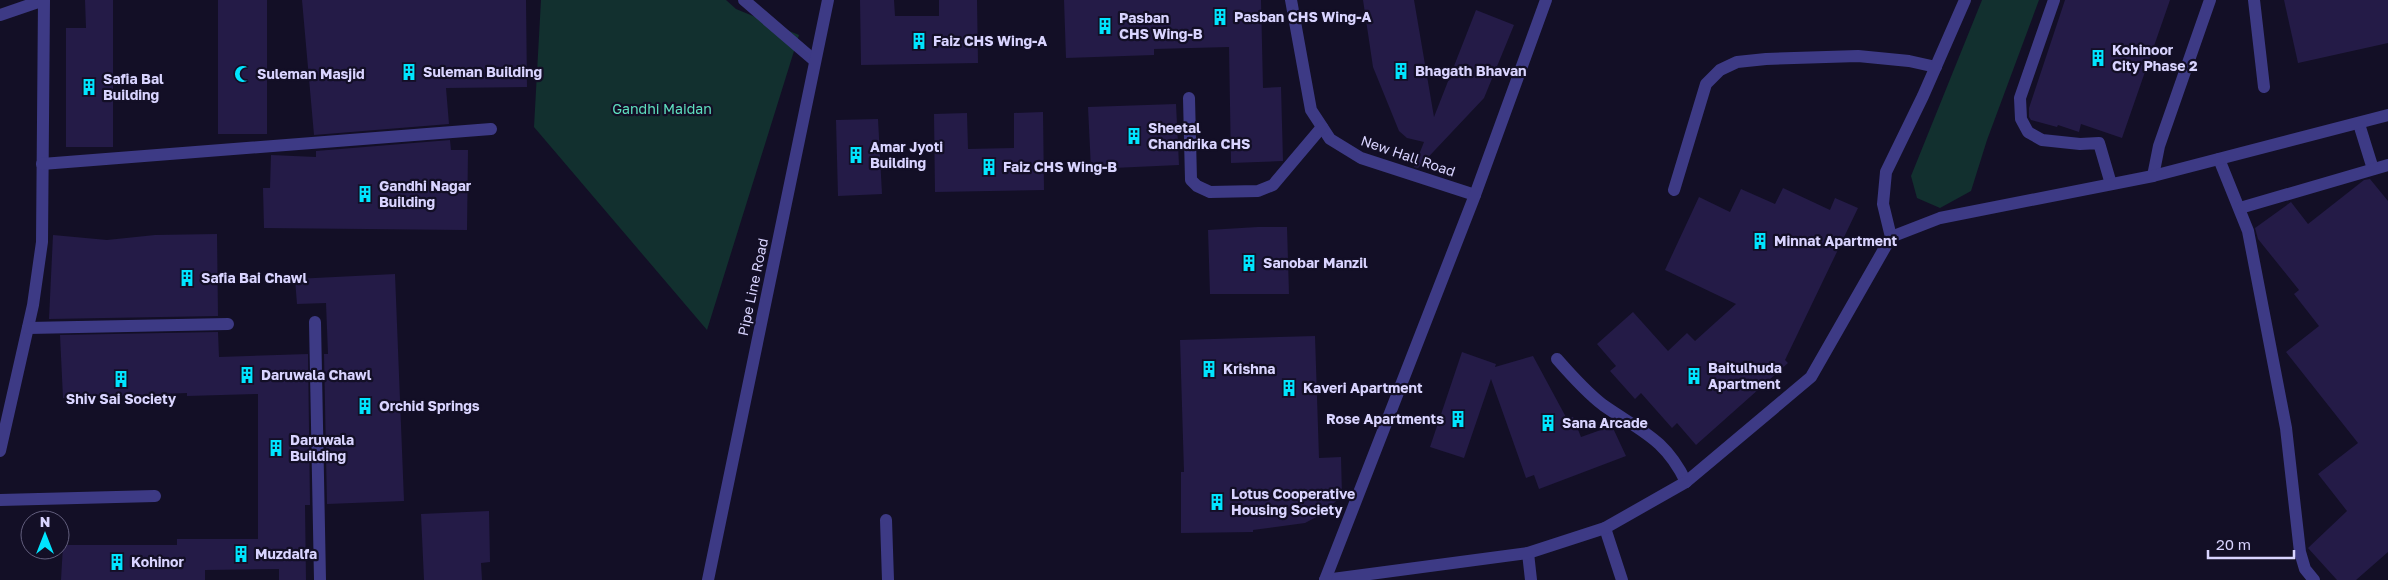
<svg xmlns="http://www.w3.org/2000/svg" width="2388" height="580" font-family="'Golos Text',sans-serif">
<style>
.green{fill:#12302f}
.building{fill:#241b47}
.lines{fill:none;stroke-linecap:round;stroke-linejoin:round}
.minor{stroke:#3d3a85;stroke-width:12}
.labels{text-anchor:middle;stroke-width:4.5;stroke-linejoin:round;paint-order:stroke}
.poi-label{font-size:14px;font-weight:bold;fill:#d9d4ff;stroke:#130f26;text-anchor:start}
.park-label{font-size:14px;fill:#5fe0c0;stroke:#130f26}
.street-label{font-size:14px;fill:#d9d4ff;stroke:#130f26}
</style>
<rect width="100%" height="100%" fill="#130f26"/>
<g class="green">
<path d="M 541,0 L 726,0 L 736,9 L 799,35 L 707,330 L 534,127 Z"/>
<path d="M 1982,0 L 2039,0 L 1987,140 L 1971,191 L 1940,208 L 1917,198 L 1911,176 Z"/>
</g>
<g class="building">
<path d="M 85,0 L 113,0 L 113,147 L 66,147 L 66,28 L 86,28 Z"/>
<rect x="218" y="0" width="49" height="134"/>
<path d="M 302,0 L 526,0 L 527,87 L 446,88 L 449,124 L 314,135 Z"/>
<path d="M 860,0 L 894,0 L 895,16 L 939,16 L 939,0 L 977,0 L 978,63 L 861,65 Z"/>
<path d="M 1064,0 L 1261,0 L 1263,88 L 1281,87 L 1283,161 L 1231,163 L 1229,47 L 1154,49 L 1154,55 L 1066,58 Z"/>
<path d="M 1363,0 L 1414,0 L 1434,117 L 1476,10 L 1514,25 L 1484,98 L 1418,168 L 1414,167 L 1424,142 L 1407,138 L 1399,131 L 1373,67 Z"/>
<path d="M 2065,0 L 2170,0 L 2122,138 L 2081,124 L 2079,132 L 2058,125 L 2057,127 L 2031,120 L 2029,117 L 2029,108 Z"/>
<path d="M 2284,0 L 2388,0 L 2388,43 L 2298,63 Z"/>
<path d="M 1176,104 L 1179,165 L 1091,169 L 1088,107 Z"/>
<path d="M 1043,112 L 1044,190 L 935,192 L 934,114 L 967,113 L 968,149 L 1014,148 L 1014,113 Z"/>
<path d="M 878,119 L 882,194 L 838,196 L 836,120 Z"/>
<path d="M 450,140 L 451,150 L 468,150 L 467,230 L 264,228 L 263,188 L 270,188 L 271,155 L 316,157 L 316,151 Z"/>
<path d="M 2370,179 L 2388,201 L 2388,552 L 2356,580 L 2337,580 L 2308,548 L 2347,511 L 2318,474 L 2358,443 L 2286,352 L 2319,326 L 2294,294 L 2299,290 L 2258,239 L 2255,228 L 2291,202 L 2308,224 L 2364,180 Z"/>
<path d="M 1783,188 L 1830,210 L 1835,198 L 1858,208 L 1785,360 L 1788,363 L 1696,445 L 1677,423 L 1672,428 L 1641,393 L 1635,399 L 1610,371 L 1616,366 L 1597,344 L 1633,312 L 1668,351 L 1687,333 L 1695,341 L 1736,304 L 1665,270 L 1699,197 L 1730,212 L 1741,189 L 1775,204 Z"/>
<path d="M 1258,227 L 1287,227 L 1289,294 L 1210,294 L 1208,230 Z"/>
<path d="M 217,234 L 218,316 L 49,319 L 53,235 L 107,240 L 155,235 Z"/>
<path d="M 395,274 L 404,501 L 327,504 L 324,354 L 328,354 L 326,303 L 297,304 L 295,279 Z"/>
<path d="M 218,332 L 219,357 L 308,354 L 310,505 L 305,505 L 306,580 L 279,580 L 279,569 L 205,570 L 205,580 L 61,580 L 63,545 L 177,545 L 177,539 L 258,539 L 258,394 L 187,396 L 187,393 L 63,398 L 60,335 Z"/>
<path d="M 1315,336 L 1319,458 L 1341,457 L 1342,496 L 1320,515 L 1305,523 L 1253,530 L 1253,532 L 1181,533 L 1181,472 L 1184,472 L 1180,340 Z"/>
<path d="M 1462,352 L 1496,364 L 1495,367 L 1533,356 L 1567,419 L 1573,417 L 1581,437 L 1612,426 L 1626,456 L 1539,489 L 1534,475 L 1526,478 L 1491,379 L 1464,458 L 1430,447 Z"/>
<path d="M 489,511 L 490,562 L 481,563 L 482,580 L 424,580 L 421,514 Z"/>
</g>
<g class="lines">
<g class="minor">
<path d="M 744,0 L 815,61"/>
<path d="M 1291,0 L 1311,110 L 1330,139 L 1361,158 L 1475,195"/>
<path d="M 2054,0 L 2020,98 L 2021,119 L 2028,132 L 2042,140 L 2080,144 L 2099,143 L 2111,184"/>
<path d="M 2254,0 L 2264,87"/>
<path d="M 0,15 L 44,0 L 42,242 L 33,305 L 0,451"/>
<path d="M 1189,98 L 1191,180 L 1197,186 L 1210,192 L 1258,191 L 1273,185 L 1322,127"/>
<path d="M 2359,124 L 2373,169"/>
<path d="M 2219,159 L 2248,231 L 2286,428 L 2300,552 L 2305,569 L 2314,580"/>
<path d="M 42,164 L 491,129"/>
<path d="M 2153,176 L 2159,146 L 2210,0"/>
<path d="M 1674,190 L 1706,84 L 1720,70 L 1737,62 L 1766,59 L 1858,56 L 1909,61 L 1936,67"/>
<path d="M 2240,208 L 2388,165"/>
<path d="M 1891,237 L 1883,204 L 1886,172 L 1923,96 L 1965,0"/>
<path d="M 315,322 L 320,580"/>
<path d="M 28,328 L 228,324"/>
<path d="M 1557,359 C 1571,375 1586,392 1603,405 C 1640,431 1665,438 1686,482"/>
<path d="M 0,500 L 155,496"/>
<path d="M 886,520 L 888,580"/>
<path d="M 1605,528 L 1622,580"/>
<path d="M 1528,553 L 1531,580"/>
<path d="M 708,580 L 828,0"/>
<path d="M 1325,580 L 1528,553 L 1605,528 L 1686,482 L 1811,377 L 1891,237 L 1940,218 L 2153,176 L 2388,115"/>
<path d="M 1325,580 L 1475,195 L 1546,0"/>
</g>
</g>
<defs>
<g id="building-bare" transform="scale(1.35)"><path d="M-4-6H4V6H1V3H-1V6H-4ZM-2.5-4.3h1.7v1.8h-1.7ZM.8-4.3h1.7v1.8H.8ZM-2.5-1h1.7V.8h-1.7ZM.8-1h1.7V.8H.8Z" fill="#00e5ff" stroke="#130f26" stroke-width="2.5" paint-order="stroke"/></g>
<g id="mosque-bare" transform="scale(1.35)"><path d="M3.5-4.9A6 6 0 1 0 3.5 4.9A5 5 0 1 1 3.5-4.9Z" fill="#00e5ff" stroke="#130f26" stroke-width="2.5" paint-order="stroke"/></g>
</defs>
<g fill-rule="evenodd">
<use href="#building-bare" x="1220" y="17"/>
<use href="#building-bare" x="1105" y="26"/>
<use href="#building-bare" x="919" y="41"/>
<use href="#building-bare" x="2098" y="58"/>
<use href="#building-bare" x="1401" y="71"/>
<use href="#building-bare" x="409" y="72"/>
<use href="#mosque-bare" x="243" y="74"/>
<use href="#building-bare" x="89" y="87"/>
<use href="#building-bare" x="1134" y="136"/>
<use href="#building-bare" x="856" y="155"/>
<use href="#building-bare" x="989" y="167"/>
<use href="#building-bare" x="365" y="194"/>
<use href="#building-bare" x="1760" y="241"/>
<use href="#building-bare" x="1249" y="263"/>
<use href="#building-bare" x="187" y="278"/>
<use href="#building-bare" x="1209" y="369"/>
<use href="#building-bare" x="247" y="375"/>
<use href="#building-bare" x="1694" y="376"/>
<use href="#building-bare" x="121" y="379"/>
<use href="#building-bare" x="1289" y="388"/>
<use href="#building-bare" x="365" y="406"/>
<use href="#building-bare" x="1458" y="419"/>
<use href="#building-bare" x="1548" y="423"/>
<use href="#building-bare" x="276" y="448"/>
<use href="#building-bare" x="1217" y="502"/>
<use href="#building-bare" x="241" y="554"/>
<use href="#building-bare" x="117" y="562"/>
</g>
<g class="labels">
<g class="poi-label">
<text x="1234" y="22">Pasban CHS Wing-A</text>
<text x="1119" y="23">Pasban<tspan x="1119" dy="16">CHS Wing-B</tspan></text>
<text x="933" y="46">Faiz CHS Wing-A</text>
<text x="2112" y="55">Kohinoor<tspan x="2112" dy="16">City Phase 2</tspan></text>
<text x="1415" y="76">Bhagath Bhavan</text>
<text x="423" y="77">Suleman Building</text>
<text x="257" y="79">Suleman Masjid</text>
<text x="103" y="84">Safia Bal<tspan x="103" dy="16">Building</tspan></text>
<text x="1148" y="133">Sheetal<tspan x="1148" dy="16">Chandrika CHS</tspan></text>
<text x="870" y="152">Amar Jyoti<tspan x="870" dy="16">Building</tspan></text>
<text x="1003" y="172">Faiz CHS Wing-B</text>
<text x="379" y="191">Gandhi Nagar<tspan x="379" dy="16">Building</tspan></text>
<text x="1774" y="246">Minnat Apartment</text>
<text x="1263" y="268">Sanobar Manzil</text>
<text x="201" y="283">Safia Bai Chawl</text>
<text x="1708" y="373">Baitulhuda<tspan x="1708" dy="16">Apartment</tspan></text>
<text x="1223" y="374">Krishna</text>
<text x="261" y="380">Daruwala Chawl</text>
<text x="1303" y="393">Kaveri Apartment</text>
<text x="121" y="404" text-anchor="middle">Shiv Sai Society</text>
<text x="379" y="411">Orchid Springs</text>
<text x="1444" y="424" text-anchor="end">Rose Apartments</text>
<text x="1562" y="428">Sana Arcade</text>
<text x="290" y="445">Daruwala<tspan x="290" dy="16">Building</tspan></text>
<text x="1231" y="499">Lotus Cooperative<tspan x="1231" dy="16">Housing Society</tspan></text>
<text x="255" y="559">Muzdalfa</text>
<text x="131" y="567">Kohinor</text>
</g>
<g class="park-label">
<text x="662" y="114">Gandhi Maidan</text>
</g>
<g class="street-label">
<text transform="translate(1408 156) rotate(19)" y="5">New Hall Road</text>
<text transform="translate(753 287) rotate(-78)" y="5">Pipe Line Road</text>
</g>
</g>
<g transform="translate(45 535)"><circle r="24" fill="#130f26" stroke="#625e7d"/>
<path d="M0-4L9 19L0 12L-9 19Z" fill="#00e5ff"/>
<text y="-8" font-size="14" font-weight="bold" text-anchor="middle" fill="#d9d4ff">N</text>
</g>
<path d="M2208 550v8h86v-8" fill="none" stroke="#d9d4ff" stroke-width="2.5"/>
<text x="2216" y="550" font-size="15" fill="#d9d4ff" stroke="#130f26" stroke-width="4" paint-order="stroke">20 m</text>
</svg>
